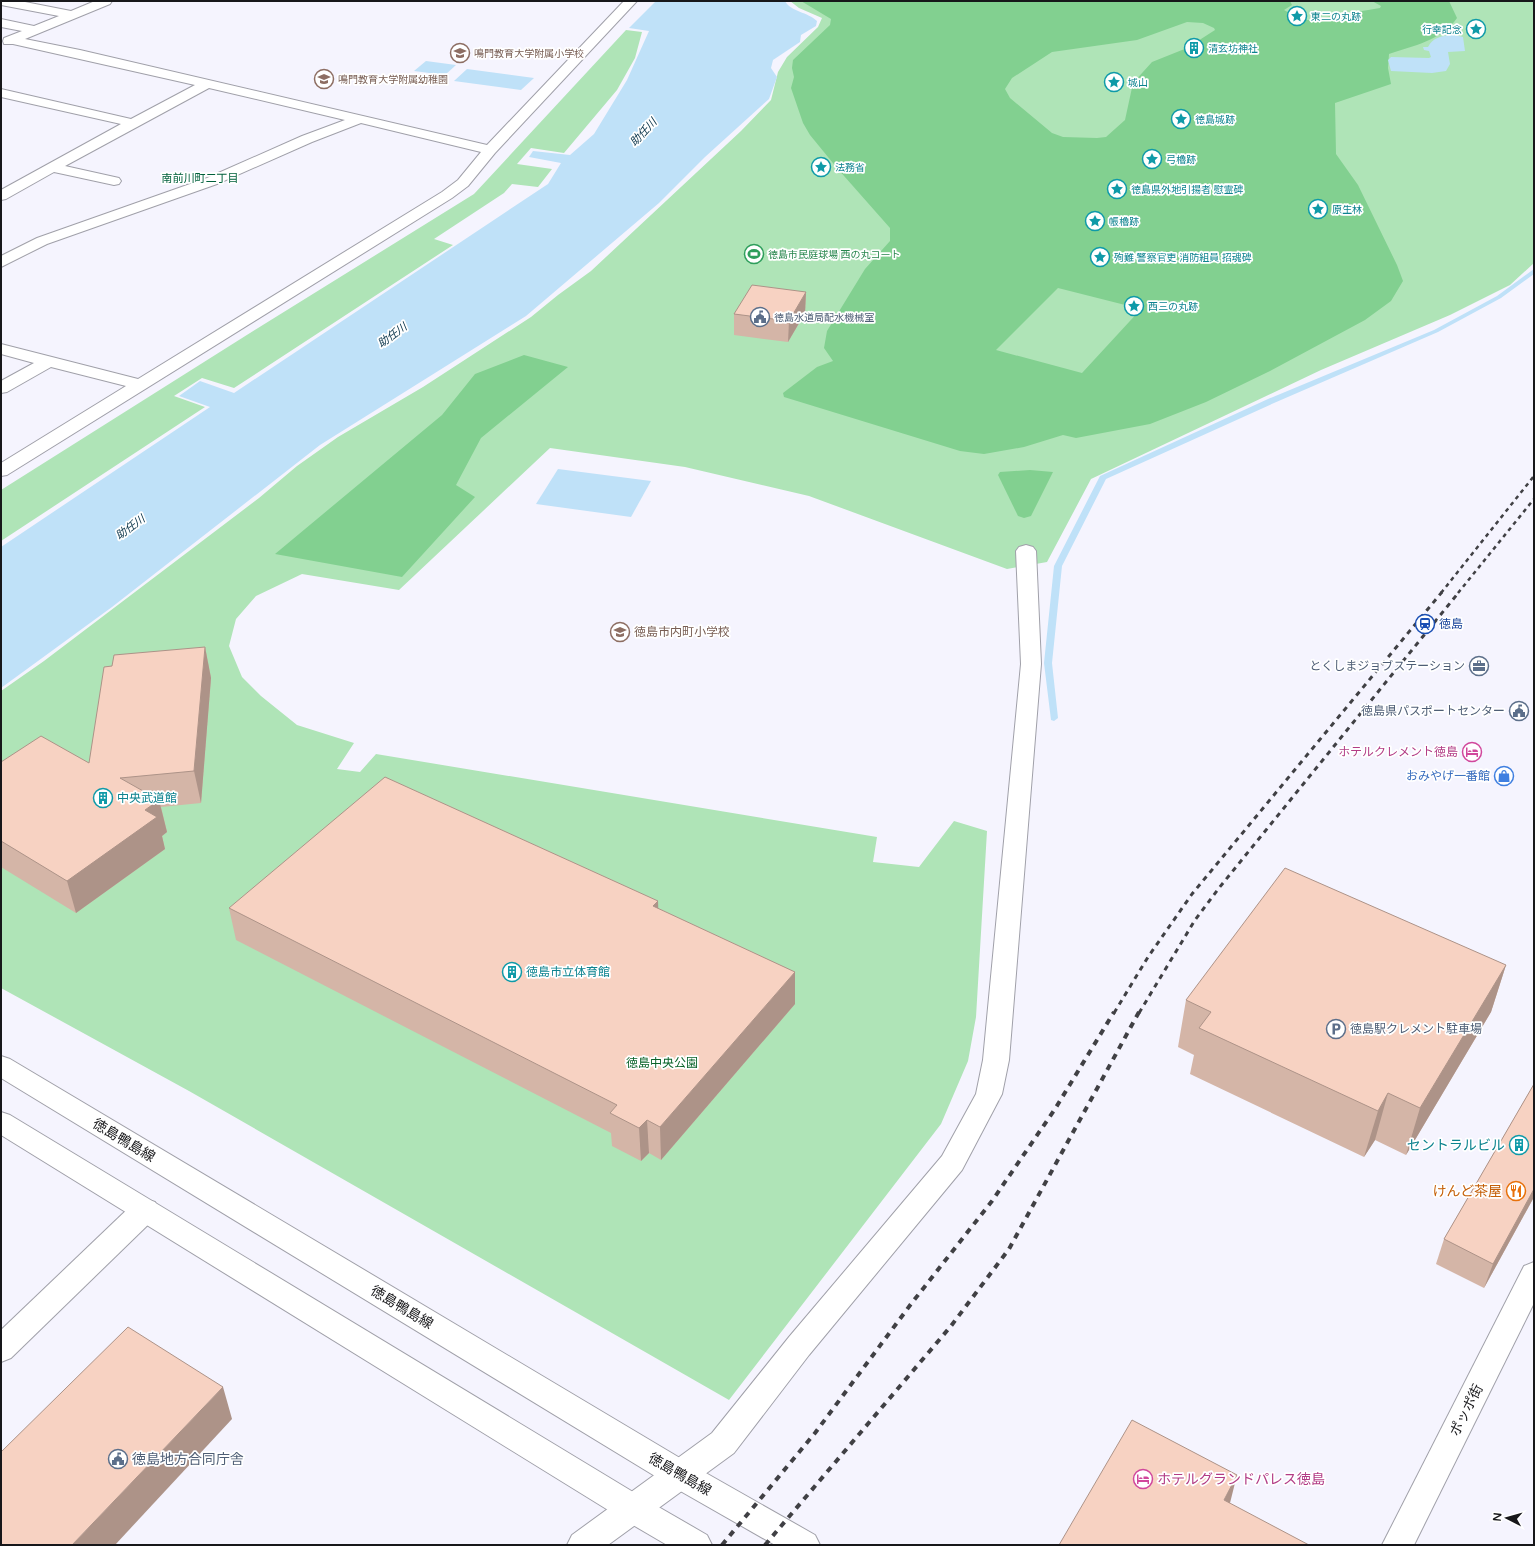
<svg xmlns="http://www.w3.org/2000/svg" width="1535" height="1546" font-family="'Varela Round','Noto Sans JP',sans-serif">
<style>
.green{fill:#afe4b7}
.forest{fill:#82d090;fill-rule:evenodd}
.water{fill:#bfe1f8}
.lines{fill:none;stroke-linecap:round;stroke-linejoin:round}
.stream{fill:#bfe1f8;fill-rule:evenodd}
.minor-casing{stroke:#a0a0a9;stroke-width:2}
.major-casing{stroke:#a0a0a9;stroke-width:2}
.minor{fill:#fff;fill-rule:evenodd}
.major{fill:#fff;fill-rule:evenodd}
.rail-far2{stroke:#404044;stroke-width:2.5;stroke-dasharray:4 4;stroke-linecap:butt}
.rail-far1{stroke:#404044;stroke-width:3;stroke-dasharray:5 5;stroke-linecap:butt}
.rail{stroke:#404044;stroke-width:4;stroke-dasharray:6 6;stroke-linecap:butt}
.wall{fill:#d4b5a7}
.shaded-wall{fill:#ad9388}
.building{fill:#f7d2c2;stroke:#ad9388}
.labels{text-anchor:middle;stroke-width:3.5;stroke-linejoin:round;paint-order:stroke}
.far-culture-label{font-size:10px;fill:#0d838f;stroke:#fff;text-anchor:start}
.far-education-label{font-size:10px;fill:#785e54;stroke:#fff;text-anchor:start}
.far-leisure-label{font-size:10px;fill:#27864d;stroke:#fff;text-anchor:start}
.far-service-label{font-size:10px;fill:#4e5e75;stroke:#fff;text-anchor:start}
.far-water-label{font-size:11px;font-style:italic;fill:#073248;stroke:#fff}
.far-neighbourhood-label{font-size:11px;fill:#00603b;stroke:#fff}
.transit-label{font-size:12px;fill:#164399;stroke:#fff;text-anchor:start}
.education-label{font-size:12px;fill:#785e54;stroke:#fff;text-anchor:start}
.service-label{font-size:12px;fill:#4e5e75;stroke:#fff;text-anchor:end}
.hotel-label{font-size:12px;fill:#b23c85;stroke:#fff;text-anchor:end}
.shop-label{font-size:12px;fill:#366cbe;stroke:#fff;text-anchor:end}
.culture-label{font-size:12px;fill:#0d838f;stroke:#fff;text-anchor:start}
.park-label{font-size:12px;fill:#096329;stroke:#fff}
.near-street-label{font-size:14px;fill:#17171a;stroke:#fff}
.near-culture-label{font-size:14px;fill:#0d838f;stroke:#fff;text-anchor:end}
.near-food-label{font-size:14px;fill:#c56008;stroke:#fff;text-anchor:end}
.near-service-label{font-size:14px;fill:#4e5e75;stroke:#fff;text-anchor:start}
.near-hotel-label{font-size:14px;fill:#b23c85;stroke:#fff;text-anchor:start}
</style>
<rect width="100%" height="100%" fill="#f5f4fe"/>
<g class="green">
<path d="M 790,1 L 1534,1 L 1534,263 L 1510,285 L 1450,315 L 1321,370 L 1091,479 L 1047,562 L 1007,569 L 809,496 L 685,467 L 550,448 L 399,590 L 302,574 L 256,596 L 236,619 L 229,646 L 242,677 L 261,696 L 297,725 L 354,743 L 337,769 L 360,772 L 376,754 L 877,837 L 873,862 L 919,867 L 954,821 L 987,831 L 976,1017 L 968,1061 L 941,1124 L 729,1400 L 189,1091 L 1,988 L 1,691 L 44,661 L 259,498 L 297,466 L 338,437 L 423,387 L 531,317 L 558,295 L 591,271 L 741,131 L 771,100 L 778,72 L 787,57 L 818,27 L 822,18 L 799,8 Z"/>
<path d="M 626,30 L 642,32 L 635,58 L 617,90 L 564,153 L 531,148 L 517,164 L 552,169 L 538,187 L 512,184 L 504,193 L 434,239 L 453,245 L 234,388 L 202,378 L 174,396 L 205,407 L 1,541 L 1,490 L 250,333 L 474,194 Z"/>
</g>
<g class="forest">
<path d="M 801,1 L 1290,1 L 1292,5 L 1284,10 L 1302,20 L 1309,20 L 1380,8 L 1381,6 L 1372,1 L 1449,1 L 1457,18 C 1442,40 1413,46 1389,54 L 1388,68 L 1391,84 L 1335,103 L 1336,154 L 1358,185 L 1397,265 L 1403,281 L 1391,301 L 1365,320 L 1270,371 L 1206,402 L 1150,424 L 1076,438 L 1063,435 L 1024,447 L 984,454 L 960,451 L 784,397 L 783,393 L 817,367 L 833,361 L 824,348 L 827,331 L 865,269 L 890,241 L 890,228 L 837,168 L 810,135 L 803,123 L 791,88 L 794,77 L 792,68 L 793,60 L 830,25 L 831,19 ZM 1187,22 L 1203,23 L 1214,28 L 1215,30 L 1187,48 L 1152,62 L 1133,83 L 1125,120 L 1106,137 L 1097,138 L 1063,137 L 1052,133 L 1010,98 L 1005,89 L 1012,78 L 1052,52 L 1137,40 ZM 1058,288 L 1141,309 L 1082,373 L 996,350 Z"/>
<path d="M 524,355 L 568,367 L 481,438 L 456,485 L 475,497 L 402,577 L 275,554 L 442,415 L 475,374 Z"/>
<path d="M 1030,470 L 1053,472 L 1031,516 L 1024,518 L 1018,516 L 998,475 L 1000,472 Z"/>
</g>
<g class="water">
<path d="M 656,1 L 785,1 C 791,12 808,12 817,21 L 816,26 L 801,35 L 800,42 L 773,60 L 771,68 L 777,77 L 769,99 L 705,157 L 659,203 L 526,316 L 320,445 L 112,607 L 1,688 L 1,547 L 210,407 L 179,396 L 200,381 L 234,393 L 548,184 L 561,163 L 529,157 L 533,151 L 570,155 L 594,134 L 627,80 L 649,31 L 629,28 Z"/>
<path d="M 1451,34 L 1463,37 L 1465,51 L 1448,52 L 1450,64 L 1446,71 L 1432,73 L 1391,71 L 1388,60 L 1391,57 L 1429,58 L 1431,57 L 1429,51 L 1424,50 L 1423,47 L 1428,47 C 1433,37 1441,37 1451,34 Z"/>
<path d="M 426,61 L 456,65 L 445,75 L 414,71 Z"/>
<path d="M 467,69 L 534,78 L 521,90 L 454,81 Z"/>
<path d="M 558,469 L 651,481 L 631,517 L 536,504 Z"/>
</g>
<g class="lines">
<path class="stream" d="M 1534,269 L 1534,274 L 1501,298 L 1438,332 L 1274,403 L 1106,479 L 1062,566 L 1052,663 L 1058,718 L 1054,721 L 1051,720 L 1044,663 L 1054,566 L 1100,476 L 1268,399 L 1434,330 L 1497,296 Z"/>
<g class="minor-casing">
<g id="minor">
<path d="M 1,1 L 20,1 L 71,11 L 95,1 L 112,1 L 110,4 L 25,39 L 80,50 L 487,145 L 624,1 L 637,1 L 495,153 L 468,186 L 452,198 L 7,475 L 1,476 L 1,463 L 126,386 L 51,367 L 7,392 L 1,393 L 1,381 L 34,363 L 1,354 L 1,344 L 138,379 L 442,192 L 458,180 L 481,152 L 361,123 L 312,142 L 217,184 L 47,244 L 1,267 L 1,256 L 37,238 L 207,178 L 302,136 L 345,120 L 209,88 L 65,166 L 119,178 L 121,181 L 119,184 L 114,185 L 54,172 L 6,199 L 1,200 L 1,190 L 121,124 L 1,97 L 1,89 L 131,119 L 195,85 L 13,44 L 4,44 L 3,41 L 4,38 L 22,31 L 1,27 L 1,19 L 34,26 L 59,16 L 1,5 Z"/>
<path d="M 1026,545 L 1033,547 L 1036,551 L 1041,664 L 1009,1060 L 1002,1094 L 962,1170 L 809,1355 L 734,1453 L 608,1545 L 567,1545 L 572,1535 L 712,1433 L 789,1337 L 942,1156 L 976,1094 L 983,1060 L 1021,664 L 1016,551 L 1019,547 Z"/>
<path d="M 145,1199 L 155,1202 L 159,1210 L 155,1218 L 11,1358 L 1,1362 L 1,1330 L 135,1202 Z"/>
<path d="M 1534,1262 L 1534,1303 L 1414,1545 L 1382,1545 L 1524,1266 Z"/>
</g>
</g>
<g class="major-casing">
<g id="major">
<path d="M 1,1056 L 10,1059 L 690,1464 L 815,1535 L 820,1545 L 775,1545 L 668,1484 L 1,1078 Z"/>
<path d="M 1,1112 L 10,1115 L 643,1498 L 707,1535 L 712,1545 L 667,1545 L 621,1518 L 1,1135 Z"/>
</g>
</g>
<use href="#minor" class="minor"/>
<use href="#major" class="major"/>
<g class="rail-far2">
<path d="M 1441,593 L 1534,476"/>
<path d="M 1458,593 L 1534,499"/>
</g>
<g class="rail-far1">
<path d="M 1114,1013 L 1148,957 L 1192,894 L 1442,592"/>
<path d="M 1139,1013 L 1195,920 L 1219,888 L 1459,592"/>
</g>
<g class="rail">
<path d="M 722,1545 L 815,1433 L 911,1304 L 992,1201 L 1055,1109 L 1114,1012"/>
<path d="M 765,1545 L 951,1326 L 1009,1249 L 1139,1012"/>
</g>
</g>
<g class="wall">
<path d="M 806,292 L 805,313 L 788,342 L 734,335 L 734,314 Z"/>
<path d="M 205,647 L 211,678 L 201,803 L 161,807 L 167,832 L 162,836 L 165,849 L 76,913 L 1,867 L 1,762 L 89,763 L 112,666 Z"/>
<path d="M 229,908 L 658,909 L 795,972 L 795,1004 L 661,1160 L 649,1153 L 641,1161 L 612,1146 L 611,1133 L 236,940 Z"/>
<path d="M 1506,965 L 1491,1012 L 1406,1155 L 1375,1140 L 1364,1157 L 1190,1074 L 1194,1055 L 1178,1047 L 1186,1000 Z"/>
<path d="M 1534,1084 L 1534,1197 L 1484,1288 L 1436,1264 L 1444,1239 Z"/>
</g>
<g class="shaded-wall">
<path d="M 806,292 L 805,313 L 788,342 L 789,321 Z"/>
<path d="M 205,647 L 211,678 L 201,803 L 194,771 Z"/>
<path d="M 159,800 L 167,832 L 162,836 L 165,849 L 76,913 L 67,881 L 145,810 Z"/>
<path d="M 658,901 L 659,933 L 653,906 Z"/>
<path d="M 1506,965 L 1491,1012 L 1406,1155 L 1420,1108 Z"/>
<path d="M 795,972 L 795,1004 L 661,1160 L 660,1127 Z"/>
<path d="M 1388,1093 L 1375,1140 L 1364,1157 L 1378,1111 Z"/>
<path d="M 647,1120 L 649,1153 L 641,1161 L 639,1128 Z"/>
<path d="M 1534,1189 L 1534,1197 L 1484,1288 L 1493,1264 Z"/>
<path d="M 223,1387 L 232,1419 L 115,1545 L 72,1545 Z"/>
<path d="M 1237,1475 L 1229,1507 L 1224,1500 Z"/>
</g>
<g class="building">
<path d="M 752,285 L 806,292 L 789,321 L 734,314 Z"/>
<path d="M 205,647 L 194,771 L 120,778 L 159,800 L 145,810 L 157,817 L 67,881 L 1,841 L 1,762 L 41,736 L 89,763 L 104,667 L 112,666 L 114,655 Z"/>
<path d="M 385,777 L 658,901 L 653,906 L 795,972 L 660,1127 L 647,1120 L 639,1128 L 610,1113 L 617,1105 L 229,908 Z"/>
<path d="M 1285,868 L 1506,965 L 1420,1108 L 1388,1093 L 1378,1111 L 1199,1028 L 1211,1012 L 1186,1000 Z"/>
<path d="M 1534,1084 L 1534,1189 L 1493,1264 L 1444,1239 Z"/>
<path d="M 128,1327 L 223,1387 L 72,1545 L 1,1545 L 1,1452 Z"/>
<path d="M 1132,1420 L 1237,1475 L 1224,1500 L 1309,1545 L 1059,1545 Z"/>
</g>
<defs>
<g id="sight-ring" transform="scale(1)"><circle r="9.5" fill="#fff" stroke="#0f9aa8" stroke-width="1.5"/><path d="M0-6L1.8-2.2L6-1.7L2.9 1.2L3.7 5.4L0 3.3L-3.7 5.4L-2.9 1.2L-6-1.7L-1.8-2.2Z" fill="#0f9aa8"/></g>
<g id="building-ring" transform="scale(1)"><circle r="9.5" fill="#fff" stroke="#0f9aa8" stroke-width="1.5"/><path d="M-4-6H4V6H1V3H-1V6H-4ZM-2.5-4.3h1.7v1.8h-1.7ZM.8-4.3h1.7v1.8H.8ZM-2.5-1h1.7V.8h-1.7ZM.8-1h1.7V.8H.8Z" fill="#0f9aa8"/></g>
<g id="school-ring" transform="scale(1)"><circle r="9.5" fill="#fff" stroke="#8d6e63" stroke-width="1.5"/><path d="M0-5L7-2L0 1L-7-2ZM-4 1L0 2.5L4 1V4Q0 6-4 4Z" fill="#8d6e63"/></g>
<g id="stadium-ring" transform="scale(1)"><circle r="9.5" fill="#fff" stroke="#2e9e5b" stroke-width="1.5"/><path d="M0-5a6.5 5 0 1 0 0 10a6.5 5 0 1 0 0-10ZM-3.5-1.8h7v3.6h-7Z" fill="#2e9e5b"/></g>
<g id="civic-ring" transform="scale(1)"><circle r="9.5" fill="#fff" stroke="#5c6f8a" stroke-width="1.5"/><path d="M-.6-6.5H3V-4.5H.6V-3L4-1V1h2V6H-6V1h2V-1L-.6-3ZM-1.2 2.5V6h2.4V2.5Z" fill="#5c6f8a"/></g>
<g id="station-ring" transform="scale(1)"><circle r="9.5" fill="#fff" stroke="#1a4fb4" stroke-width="1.5"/><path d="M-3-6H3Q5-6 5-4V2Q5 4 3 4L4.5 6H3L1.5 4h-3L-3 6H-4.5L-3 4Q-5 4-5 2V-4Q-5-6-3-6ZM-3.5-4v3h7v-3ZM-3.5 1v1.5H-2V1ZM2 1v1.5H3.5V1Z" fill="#1a4fb4"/></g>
<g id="office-ring" transform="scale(1)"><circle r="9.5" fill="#fff" stroke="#5c6f8a" stroke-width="1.5"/><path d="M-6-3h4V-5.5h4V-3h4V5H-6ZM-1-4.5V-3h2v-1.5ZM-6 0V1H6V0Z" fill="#5c6f8a"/></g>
<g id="hotel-ring" transform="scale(1)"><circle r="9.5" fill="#fff" stroke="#d1479c" stroke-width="1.5"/><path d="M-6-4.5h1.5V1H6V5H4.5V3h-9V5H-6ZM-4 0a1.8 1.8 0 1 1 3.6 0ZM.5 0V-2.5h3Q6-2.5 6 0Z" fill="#d1479c"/></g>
<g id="shop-ring" transform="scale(1)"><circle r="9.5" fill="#fff" stroke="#3f7fe0" stroke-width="1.5"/><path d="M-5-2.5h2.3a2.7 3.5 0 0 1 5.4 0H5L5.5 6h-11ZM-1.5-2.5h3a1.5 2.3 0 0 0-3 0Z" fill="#3f7fe0"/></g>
<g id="parking-ring" transform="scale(1)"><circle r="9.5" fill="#fff" stroke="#5c6f8a" stroke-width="1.5"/><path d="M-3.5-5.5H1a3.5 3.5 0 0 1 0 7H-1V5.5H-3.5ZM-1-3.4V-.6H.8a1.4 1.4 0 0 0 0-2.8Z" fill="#5c6f8a"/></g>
<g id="restaurant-ring" transform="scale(1)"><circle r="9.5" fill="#fff" stroke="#e8710a" stroke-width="1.5"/><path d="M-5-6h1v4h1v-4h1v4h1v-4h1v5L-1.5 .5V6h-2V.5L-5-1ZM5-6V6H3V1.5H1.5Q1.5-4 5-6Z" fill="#e8710a"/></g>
</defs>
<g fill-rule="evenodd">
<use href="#sight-ring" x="1297" y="16"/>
<use href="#sight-ring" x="1476" y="29"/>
<use href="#building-ring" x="1194" y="48"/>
<use href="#school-ring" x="460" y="53"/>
<use href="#school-ring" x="324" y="79"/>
<use href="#sight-ring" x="1114" y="82"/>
<use href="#sight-ring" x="1181" y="119"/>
<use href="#sight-ring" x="1152" y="159"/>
<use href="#sight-ring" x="821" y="167"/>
<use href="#sight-ring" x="1117" y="189"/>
<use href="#sight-ring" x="1318" y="209"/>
<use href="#sight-ring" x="1095" y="221"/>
<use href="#stadium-ring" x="754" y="254"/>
<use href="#sight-ring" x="1100" y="257"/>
<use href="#sight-ring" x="1134" y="306"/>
<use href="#civic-ring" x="760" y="317"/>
<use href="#station-ring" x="1425" y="624"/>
<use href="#school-ring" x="620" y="632"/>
<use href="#office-ring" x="1479" y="666"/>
<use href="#civic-ring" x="1519" y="711"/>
<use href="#hotel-ring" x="1472" y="752"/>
<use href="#shop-ring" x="1504" y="776"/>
<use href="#building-ring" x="103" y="798"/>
<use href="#building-ring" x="512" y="972"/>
<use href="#parking-ring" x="1336" y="1029"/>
<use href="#building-ring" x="1519" y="1145"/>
<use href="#restaurant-ring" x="1516" y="1191"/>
<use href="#civic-ring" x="118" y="1459"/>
<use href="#hotel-ring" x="1143" y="1479"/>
</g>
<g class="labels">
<g class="far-culture-label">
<text x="1311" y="20">東二の丸跡</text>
<text x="1462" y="33" text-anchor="end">行幸記念</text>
<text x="1208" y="52">清玄坊神社</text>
<text x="1128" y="86">城山</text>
<text x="1195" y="123">徳島城跡</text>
<text x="1166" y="163">弓櫓跡</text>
<text x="835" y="171">法務省</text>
<text x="1131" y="193">徳島県外地引揚者 慰霊碑</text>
<text x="1332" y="213">原生林</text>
<text x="1109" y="225">帳櫓跡</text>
<text x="1114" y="261">殉難 警察官吏 消防組員 招魂碑</text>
<text x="1148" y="310">西三の丸跡</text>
</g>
<g class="far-education-label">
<text x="474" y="57">鳴門教育大学附属小学校</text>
<text x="338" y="83">鳴門教育大学附属幼稚園</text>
</g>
<g class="far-leisure-label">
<text x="768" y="258">徳島市民庭球場 西の丸コート</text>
</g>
<g class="far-service-label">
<text x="774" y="321">徳島水道局配水機械室</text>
</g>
<g class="far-water-label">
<text transform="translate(643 132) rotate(-47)" y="4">助任川</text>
<text transform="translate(392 335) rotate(-36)" y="4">助任川</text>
<text transform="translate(130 527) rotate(-36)" y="4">助任川</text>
</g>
<g class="far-neighbourhood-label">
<text x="200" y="182">南前川町二丁目</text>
</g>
<g class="transit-label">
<text x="1439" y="628">徳島</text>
</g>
<g class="education-label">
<text x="634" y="636">徳島市内町小学校</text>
</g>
<g class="service-label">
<text x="1465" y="670">とくしまジョブステーション</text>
<text x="1505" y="715">徳島県パスポートセンター</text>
<text x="1350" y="1033" text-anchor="start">徳島駅クレメント駐車場</text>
</g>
<g class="hotel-label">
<text x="1458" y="756">ホテルクレメント徳島</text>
</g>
<g class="shop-label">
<text x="1490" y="780">おみやげ一番館</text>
</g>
<g class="culture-label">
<text x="117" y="802">中央武道館</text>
<text x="526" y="976">徳島市立体育館</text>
</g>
<g class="park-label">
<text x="662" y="1067">徳島中央公園</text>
</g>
<g class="near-street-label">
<text transform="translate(124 1140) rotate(31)" y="5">徳島鴨島線</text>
<text transform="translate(402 1307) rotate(31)" y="5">徳島鴨島線</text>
<text transform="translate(1466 1410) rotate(-63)" y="5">ポッポ街</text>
<text transform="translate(680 1474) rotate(30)" y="5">徳島鴨島線</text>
</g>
<g class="near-culture-label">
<text x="1505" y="1150">セントラルビル</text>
</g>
<g class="near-food-label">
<text x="1502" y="1196">けんど茶屋</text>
</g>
<g class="near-service-label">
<text x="132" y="1464">徳島地方合同庁舎</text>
</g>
<g class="near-hotel-label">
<text x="1157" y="1484">ホテルグランドパレス徳島</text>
</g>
</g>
<rect width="1535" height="1546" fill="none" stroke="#17171a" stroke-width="4"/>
<g transform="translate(1507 1518) rotate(276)" stroke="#ffffff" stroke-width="3" paint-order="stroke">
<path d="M0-3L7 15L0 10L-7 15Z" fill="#17171a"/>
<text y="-6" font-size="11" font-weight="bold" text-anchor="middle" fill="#17171a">N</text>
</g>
</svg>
